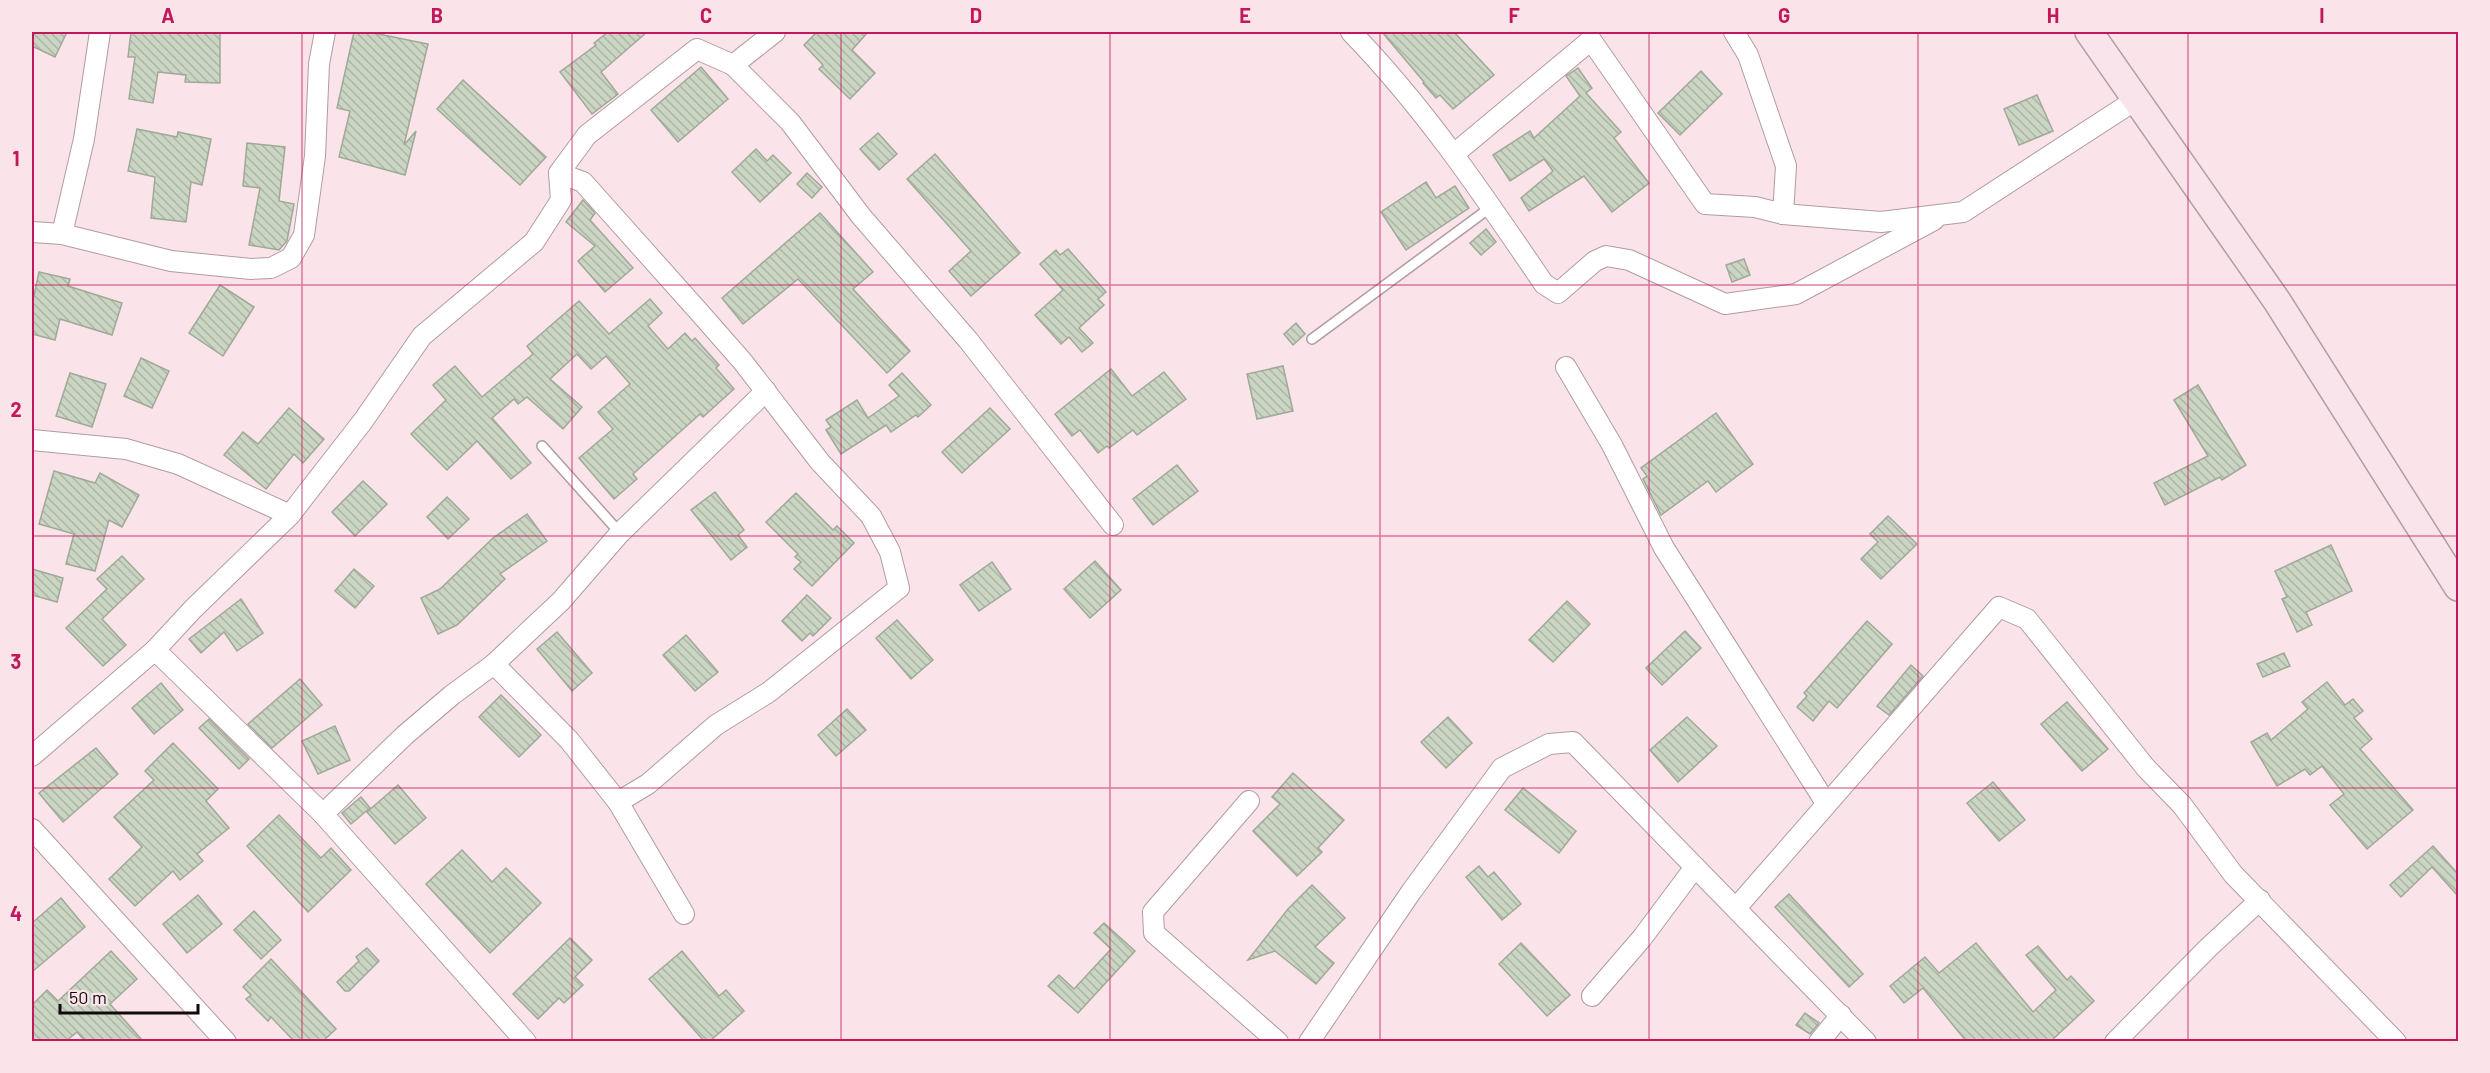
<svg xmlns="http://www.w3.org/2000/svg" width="2490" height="1073" font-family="Barlow,sans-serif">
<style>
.building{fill:url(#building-back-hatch);stroke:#a0a998;stroke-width:1.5}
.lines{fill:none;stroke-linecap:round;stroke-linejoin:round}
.lane-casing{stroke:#b19ca2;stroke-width:12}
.street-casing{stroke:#b19ca2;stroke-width:22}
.secondary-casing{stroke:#b19ca2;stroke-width:30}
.lane{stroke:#fff;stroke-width:9}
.street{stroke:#fff;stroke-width:20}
.secondary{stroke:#fae4eb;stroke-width:27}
.grid{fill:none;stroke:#c2185b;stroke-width:1.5;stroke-opacity:0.55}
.neatline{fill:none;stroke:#c2185b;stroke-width:2}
.grid-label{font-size:20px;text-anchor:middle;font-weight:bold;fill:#c2185b}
</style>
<defs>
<pattern id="building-back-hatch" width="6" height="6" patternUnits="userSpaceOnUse" patternTransform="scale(1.5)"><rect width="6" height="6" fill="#cbd5c3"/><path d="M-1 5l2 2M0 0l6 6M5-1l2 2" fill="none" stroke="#adb6a6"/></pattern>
</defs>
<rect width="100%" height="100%" fill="#fae4ea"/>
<g class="building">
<path d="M 32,32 L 67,32 L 55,57 L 32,46 Z"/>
<path d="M 131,32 L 220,32 L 220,83 L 185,82 L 186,75 L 158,72 L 153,103 L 129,99 L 135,57 L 128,57 Z"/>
<path d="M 354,32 L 369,32 L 428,44 L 404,145 L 416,131 L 405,175 L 339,157 L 350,111 L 337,108 Z"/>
<path d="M 608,32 L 647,32 L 601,72 L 618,94 L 592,114 L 560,72 L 596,45 L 594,43 Z"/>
<path d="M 817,32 L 868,32 L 852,50 L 875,73 L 850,99 L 819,69 L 823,65 L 804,45 Z"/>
<path d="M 1382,32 L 1454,32 L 1494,75 L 1453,109 L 1440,95 L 1436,98 L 1423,83 L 1424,82 Z"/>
<path d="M 701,67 L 728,99 L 678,142 L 651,110 Z"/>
<path d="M 1578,68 L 1592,88 L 1586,93 L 1621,132 L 1614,138 L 1649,183 L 1612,212 L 1584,176 L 1529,211 L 1521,198 L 1553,171 L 1544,159 L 1510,181 L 1493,155 L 1530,131 L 1534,138 L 1580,96 L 1566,76 Z"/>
<path d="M 1701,71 L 1722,94 L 1680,135 L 1658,113 Z"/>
<path d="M 463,80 L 546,157 L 520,185 L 437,109 Z"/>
<path d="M 2037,95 L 2053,131 L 2019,145 L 2004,109 Z"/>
<path d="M 137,129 L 177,137 L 178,132 L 211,139 L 202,185 L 191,182 L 186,222 L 151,218 L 155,177 L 128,171 Z"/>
<path d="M 878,133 L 897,154 L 879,170 L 860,149 Z"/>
<path d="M 247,143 L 285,147 L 279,201 L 294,204 L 287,241 L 279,250 L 249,245 L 260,188 L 243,186 Z"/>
<path d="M 756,149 L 767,161 L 773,155 L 791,173 L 760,202 L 732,172 Z"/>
<path d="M 935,154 L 1020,253 L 971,296 L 949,271 L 971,251 L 907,179 Z"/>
<path d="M 807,173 L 822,187 L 812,198 L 797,184 Z"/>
<path d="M 1426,182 L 1436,198 L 1455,186 L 1469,208 L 1406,250 L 1381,212 Z"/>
<path d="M 583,200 L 595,213 L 590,220 L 633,268 L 605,292 L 578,261 L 595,246 L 566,222 Z"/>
<path d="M 820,213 L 873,272 L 853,289 L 910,351 L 887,373 L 798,279 L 743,324 L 722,298 Z"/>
<path d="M 1486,229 L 1496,242 L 1481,255 L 1470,243 Z"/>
<path d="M 1068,249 L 1106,292 L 1098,299 L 1104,305 L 1079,328 L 1093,343 L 1082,352 L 1069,337 L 1061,344 L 1035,315 L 1063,290 L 1040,264 L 1056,250 L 1060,255 Z"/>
<path d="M 1744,259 L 1750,275 L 1732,282 L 1726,265 Z"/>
<path d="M 39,272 L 70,279 L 68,286 L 122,303 L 112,335 L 60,319 L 55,340 L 32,334 L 32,305 Z"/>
<path d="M 220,285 L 254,307 L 223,356 L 189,333 Z"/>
<path d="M 650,299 L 662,313 L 648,326 L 668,349 L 685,333 L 692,341 L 695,338 L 719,365 L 716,368 L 734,389 L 703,417 L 700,414 L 633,474 L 637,479 L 614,499 L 579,458 L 613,429 L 598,412 L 630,384 L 606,356 L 591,369 L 577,354 L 550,379 L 582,407 L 563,429 L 527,397 L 518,404 L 514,399 L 492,418 L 531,463 L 511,479 L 477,441 L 447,470 L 411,434 L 446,400 L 433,385 L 455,366 L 482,397 L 533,354 L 527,346 L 579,301 L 609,334 Z"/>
<path d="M 1296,323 L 1305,334 L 1293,345 L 1284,334 Z"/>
<path d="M 141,358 L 169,371 L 152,408 L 124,396 Z"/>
<path d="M 1283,366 L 1293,411 L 1257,419 L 1247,374 Z"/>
<path d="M 1111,369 L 1132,396 L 1164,372 L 1186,399 L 1137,435 L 1133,430 L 1109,448 L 1107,446 L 1098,453 L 1080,430 L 1072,436 L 1055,414 Z"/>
<path d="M 70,373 L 106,384 L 92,427 L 56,416 Z"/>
<path d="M 902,373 L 931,405 L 918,417 L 916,415 L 891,432 L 886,425 L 841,454 L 826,430 L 831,427 L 826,420 L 857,400 L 868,418 L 899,396 L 889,385 Z"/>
<path d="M 2198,385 L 2246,465 L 2222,480 L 2220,477 L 2165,505 L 2154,483 L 2208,456 L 2174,400 Z"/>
<path d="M 289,408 L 324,439 L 303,463 L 294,454 L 266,489 L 224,455 L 243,432 L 258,444 Z"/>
<path d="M 990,408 L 1010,429 L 962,473 L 942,452 Z"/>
<path d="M 1716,413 L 1753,464 L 1716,492 L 1708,481 L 1661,515 L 1643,479 L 1647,476 L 1641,468 Z"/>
<path d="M 1177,465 L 1198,491 L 1153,525 L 1133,499 Z"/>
<path d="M 54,471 L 95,483 L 100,473 L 139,495 L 122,527 L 109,520 L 95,571 L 66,564 L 74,534 L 39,524 Z"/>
<path d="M 363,481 L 387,504 L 355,536 L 332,512 Z"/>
<path d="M 715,492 L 744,530 L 738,535 L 747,547 L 731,560 L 691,510 Z"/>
<path d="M 796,493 L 833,530 L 837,526 L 854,543 L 812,586 L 794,569 L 801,562 L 795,557 L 798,554 L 766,522 Z"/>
<path d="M 447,497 L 469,519 L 448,539 L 427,517 Z"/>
<path d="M 527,514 L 547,541 L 500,574 L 505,579 L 457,625 L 438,634 L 421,598 L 440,589 L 493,538 Z"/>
<path d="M 1888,516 L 1917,544 L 1881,579 L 1861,559 L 1878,542 L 1870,534 Z"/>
<path d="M 2331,545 L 2352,591 L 2306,612 L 2312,625 L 2297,632 L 2282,599 L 2287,597 L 2275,571 Z"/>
<path d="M 122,556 L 144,579 L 102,619 L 126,645 L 103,666 L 66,628 L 107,589 L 97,579 Z"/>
<path d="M 1095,561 L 1121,590 L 1090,618 L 1064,589 Z"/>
<path d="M 992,562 L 1011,589 L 979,611 L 960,585 Z"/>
<path d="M 32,569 L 63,578 L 57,602 L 32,595 Z"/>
<path d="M 354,569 L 374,586 L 355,608 L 335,591 Z"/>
<path d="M 807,595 L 831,618 L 813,636 L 810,633 L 802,641 L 782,621 Z"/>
<path d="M 241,599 L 263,633 L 237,651 L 224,632 L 201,653 L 189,639 Z"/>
<path d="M 1567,601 L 1590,624 L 1553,662 L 1529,640 Z"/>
<path d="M 897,620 L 933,660 L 911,679 L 876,638 Z"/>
<path d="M 1867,621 L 1892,644 L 1837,708 L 1829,701 L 1813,721 L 1797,707 L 1807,696 L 1804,693 Z"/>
<path d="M 1685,631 L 1701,648 L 1662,685 L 1646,668 Z"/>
<path d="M 557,632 L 592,673 L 572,691 L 537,649 Z"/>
<path d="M 686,635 L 718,672 L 695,691 L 663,655 Z"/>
<path d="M 2284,653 L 2290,666 L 2263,677 L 2257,664 Z"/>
<path d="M 1911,665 L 1923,676 L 1889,715 L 1877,706 Z"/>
<path d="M 300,679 L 322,705 L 272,748 L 248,724 Z"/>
<path d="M 2327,682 L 2345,705 L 2353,699 L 2363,711 L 2354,718 L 2372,739 L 2360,749 L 2413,810 L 2367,849 L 2330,805 L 2344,794 L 2322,766 L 2310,775 L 2305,769 L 2277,786 L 2251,742 L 2267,733 L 2271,740 L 2308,709 L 2302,702 Z"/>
<path d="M 161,683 L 183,710 L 154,734 L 132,708 Z"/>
<path d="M 501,695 L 541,735 L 519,757 L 479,717 Z"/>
<path d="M 2067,702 L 2108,749 L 2082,771 L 2041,724 Z"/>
<path d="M 847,709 L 866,730 L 836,756 L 818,735 Z"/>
<path d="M 1448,717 L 1472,743 L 1446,768 L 1421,742 Z"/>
<path d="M 1687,717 L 1717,746 L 1678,782 L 1650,750 Z"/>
<path d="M 209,719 L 249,759 L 239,769 L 199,728 Z"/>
<path d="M 335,726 L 350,760 L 318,774 L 302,741 Z"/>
<path d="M 173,743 L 218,789 L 206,801 L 229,828 L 197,854 L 203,861 L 180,880 L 173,871 L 135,906 L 109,879 L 142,847 L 114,817 L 154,780 L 145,771 Z"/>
<path d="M 96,748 L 118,774 L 63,822 L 39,793 Z"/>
<path d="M 1293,773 L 1344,820 L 1318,848 L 1322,852 L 1297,876 L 1253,831 L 1280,804 L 1272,797 Z"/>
<path d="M 1993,782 L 2025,820 L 1999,841 L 1967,803 Z"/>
<path d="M 398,785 L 426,818 L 395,844 L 367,812 Z"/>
<path d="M 1523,788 L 1576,831 L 1559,853 L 1505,810 Z"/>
<path d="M 361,797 L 370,808 L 351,824 L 342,813 Z"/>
<path d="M 279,815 L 321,858 L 331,848 L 351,870 L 308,912 L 247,846 Z"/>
<path d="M 2433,846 L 2458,874 L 2458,896 L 2432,867 L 2401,897 L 2390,885 Z"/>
<path d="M 462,850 L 492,882 L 506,868 L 541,903 L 490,953 L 426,884 Z"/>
<path d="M 1479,866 L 1488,877 L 1494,872 L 1521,904 L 1502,920 L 1466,877 Z"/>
<path d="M 1312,885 L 1345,918 L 1315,947 L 1334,963 L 1316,984 L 1275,951 L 1248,960 L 1288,909 Z"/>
<path d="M 1789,894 L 1863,974 L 1849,987 L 1775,907 Z"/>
<path d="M 198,895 L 222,924 L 187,953 L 163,924 Z"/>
<path d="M 61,898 L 85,927 L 32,972 L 32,923 Z"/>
<path d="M 254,911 L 281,940 L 261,959 L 234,930 Z"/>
<path d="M 1104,923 L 1135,951 L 1078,1013 L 1048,986 L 1059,975 L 1074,989 L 1111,949 L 1094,933 Z"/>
<path d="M 570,938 L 592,960 L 575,977 L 583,985 L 564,1003 L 559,998 L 538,1019 L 513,994 Z"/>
<path d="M 1521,943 L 1570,995 L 1547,1016 L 1499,964 Z"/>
<path d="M 1976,943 L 2033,1012 L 2056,990 L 2026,955 L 2038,946 L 2067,980 L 2071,976 L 2094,1001 L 2051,1041 L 1966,1041 L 1923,988 L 1904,1003 L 1890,986 L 1925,957 L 1939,973 Z"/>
<path d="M 367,948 L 379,961 L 349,991 L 345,991 L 337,982 L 359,961 L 356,957 Z"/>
<path d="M 111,951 L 137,979 L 110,1004 L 143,1041 L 85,1041 L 77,1032 L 66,1041 L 32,1041 L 32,1005 L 47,990 L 58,1001 Z"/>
<path d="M 682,951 L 719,996 L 726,990 L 744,1011 L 710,1041 L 704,1041 L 649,979 Z"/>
<path d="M 271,959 L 336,1029 L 323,1041 L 294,1041 L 271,1017 L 268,1021 L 246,999 L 251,995 L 243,987 Z"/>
<path d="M 1805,1013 L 1819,1023 L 1810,1034 L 1796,1025 Z"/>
</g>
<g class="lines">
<g class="lane-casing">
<g id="lane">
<path d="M 1312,339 L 1491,207"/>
<path d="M 542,446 L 620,533"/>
</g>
</g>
<g class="street-casing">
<g id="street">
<path d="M 775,32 L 733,65 L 790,122 L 861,216 L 968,340 L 1113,525"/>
<path d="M 1351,32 C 1425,108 1484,196 1544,284 L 1558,293 L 1595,261 L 1606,256 L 1629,260 L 1725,304 L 1796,294 L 1934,220"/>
<path d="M 1734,32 L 1748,55 L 1786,166 L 1783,214"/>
<path d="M 1454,154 L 1591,40 L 1705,204 L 1755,207 L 1783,214 L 1881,222 L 1963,212 L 2137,99"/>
<path d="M 32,232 L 62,234 L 171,261 L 251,269 L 271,268 L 291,258 L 304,235 L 315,156 L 319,64 L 325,32"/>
<path d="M 62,234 L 84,139 L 100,32"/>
<path d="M 1566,367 L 1612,445 L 1664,548 L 1826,803"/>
<path d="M 32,440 L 126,449 L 178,464 L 290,515"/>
<path d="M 155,650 L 323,814 L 526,1042"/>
<path d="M 494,664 L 569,740 L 618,802 L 684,914"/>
<path d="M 32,756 L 155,650 L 193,609 L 290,515 L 363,421 L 422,336 L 534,242 L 561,200 L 559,173"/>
<path d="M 1249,801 L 1153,912 L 1154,933 L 1278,1042"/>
<path d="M 618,802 L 648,784 L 716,725 L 769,692 L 899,588 L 890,552 L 871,516 L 820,462 L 743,362 L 700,313 L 583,182 L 559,173 L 587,135 L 697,49 L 733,65"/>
<path d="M 323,814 L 405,735 L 452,695 L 494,664 L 561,601 L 620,533 L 766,391"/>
<path d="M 32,829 L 226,1042"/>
<path d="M 1736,908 L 1999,607 L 2027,619 L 2146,768 L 2182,805 L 2233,874 L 2396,1042"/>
<path d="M 1592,996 L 1642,938 L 1695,867"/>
<path d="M 1309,1042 L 1411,892 L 1502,768 L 1549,744 L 1573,742 L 1866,1042"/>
<path d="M 1819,1042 L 1841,1015"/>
<path d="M 2115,1042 L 2209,947 L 2260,900"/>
</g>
</g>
<g class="secondary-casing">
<path id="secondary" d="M 2089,32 L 2277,301 L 2458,587"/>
</g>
<use href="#lane" class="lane"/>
<use href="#street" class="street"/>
<use href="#secondary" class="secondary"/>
</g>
<path class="grid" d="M 302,32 L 302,1042M 572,32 L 572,1042M 841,32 L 841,1042M 1110,32 L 1110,1042M 1380,32 L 1380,1042M 1649,32 L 1649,1042M 1918,32 L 1918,1042M 2188,32 L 2188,1042M 32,285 L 2458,285M 32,536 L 2458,536M 32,788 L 2458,788"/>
<rect width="2490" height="1073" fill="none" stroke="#fae4ea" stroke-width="66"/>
<path d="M60 1004v9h138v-9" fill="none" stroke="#120b0d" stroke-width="3"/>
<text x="69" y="1004" font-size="18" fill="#120b0d" stroke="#fae4ea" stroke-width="4.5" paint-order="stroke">50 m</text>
<rect x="33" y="33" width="2424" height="1007" class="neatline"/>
<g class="grid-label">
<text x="168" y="23">A</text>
<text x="437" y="23">B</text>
<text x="706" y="23">C</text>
<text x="976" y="23">D</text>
<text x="1245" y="23">E</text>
<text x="1514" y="23">F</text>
<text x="1784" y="23">G</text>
<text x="2053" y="23">H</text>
<text x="2322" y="23">I</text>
<text x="16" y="166">1</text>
<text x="16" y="417">2</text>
<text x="16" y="669">3</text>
<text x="16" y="921">4</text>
</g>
</svg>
